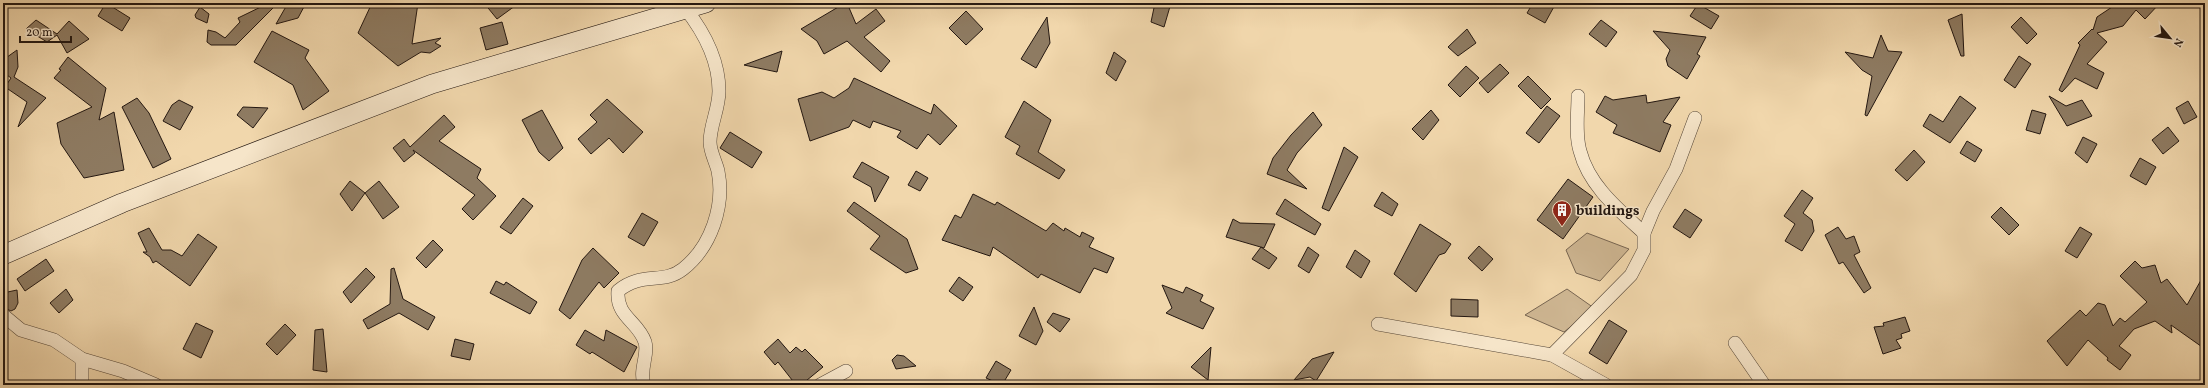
<svg xmlns="http://www.w3.org/2000/svg" width="2208" height="388" font-family="Vollkorn,serif">
<style>
.green{fill:#ceb692;stroke:#786652}
.building{fill:#8e7b62;stroke:#231711}
.lines{fill:none;stroke-linecap:round;stroke-linejoin:round}
.street-casing{stroke:#564738;stroke-width:14}
.secondary-casing{stroke:#231711;stroke-width:20}
.street{stroke:#f6e5c9;stroke-width:13}
.secondary{stroke:#f6e5c9;stroke-width:19}
.labels{text-anchor:middle;stroke-width:3;stroke-linejoin:round;paint-order:stroke}
.poi-label{font-size:14px;font-weight:bold;fill:#231711;stroke:#f6e5c9;text-anchor:start}
</style>
<rect width="100%" height="100%" fill="#f1d7ac"/>
<filter id="stains"><feTurbulence type="fractalNoise" baseFrequency=".005" numOctaves="4"/><feColorMatrix values="0 0 0 0 .2 0 0 0 0 .09 0 0 0 0 .02 0 0 0 .5 -.17"/></filter>
<radialGradient id="worn" r=".72"><stop offset=".6" stop-color="#630" stop-opacity="0"/><stop offset="1" stop-color="#630" stop-opacity=".3"/></radialGradient>
<g class="green">
<path d="M 1587,233 L 1629,249 L 1600,281 L 1576,273 L 1566,250 Z"/>
<path d="M 1567,289 L 1594,308 L 1564,332 L 1525,315 Z"/>
</g>
<g class="building">
<path d="M 106,3 L 130,18 L 122,31 L 98,16 Z"/>
<path d="M 269,3 L 278,3 L 236,45 L 211,45 L 207,42 L 208,30 L 216,32 L 225,38 L 240,22 L 238,18 Z"/>
<path d="M 288,3 L 306,3 L 298,18 L 276,24 Z"/>
<path d="M 372,3 L 418,3 L 412,44 L 441,38 L 435,43 L 441,46 L 430,53 L 421,52 L 398,66 L 358,33 Z"/>
<path d="M 484,3 L 519,3 L 497,19 Z"/>
<path d="M 845,3 L 847,3 L 856,24 L 876,9 L 885,21 L 864,37 L 890,61 L 881,72 L 847,41 L 824,54 L 817,41 L 801,29 Z"/>
<path d="M 1155,3 L 1171,3 L 1164,27 L 1151,22 Z"/>
<path d="M 1533,3 L 1556,3 L 1545,23 L 1527,13 Z"/>
<path d="M 2118,3 L 2160,3 L 2145,19 L 2136,10 L 2123,26 L 2097,33 L 2107,42 L 2087,64 L 2104,73 L 2097,89 L 2075,78 L 2062,92 L 2059,90 L 2080,45 L 2078,43 L 2092,29 L 2093,30 L 2097,17 Z"/>
<path d="M 1698,4 L 1719,16 L 1711,29 L 1690,16 Z"/>
<path d="M 200,7 L 209,14 L 207,23 L 196,18 L 195,15 Z"/>
<path d="M 966,11 L 983,29 L 966,45 L 949,28 Z"/>
<path d="M 1962,14 L 1964,56 L 1961,56 L 1948,20 Z"/>
<path d="M 1047,17 L 1050,43 L 1036,68 L 1021,59 Z"/>
<path d="M 2021,17 L 2037,34 L 2027,44 L 2011,27 Z"/>
<path d="M 36,20 L 57,34 L 69,21 L 89,39 L 67,53 L 57,35 L 47,42 L 26,29 Z"/>
<path d="M 1601,20 L 1617,32 L 1606,47 L 1589,34 Z"/>
<path d="M 502,22 L 508,44 L 486,50 L 480,28 Z"/>
<path d="M 1467,29 L 1476,43 L 1458,56 L 1448,47 Z"/>
<path d="M 272,31 L 309,50 L 305,58 L 329,91 L 303,110 L 293,85 L 254,62 Z"/>
<path d="M 1653,31 L 1706,37 L 1697,54 L 1700,56 L 1687,79 L 1668,66 L 1666,59 L 1670,50 Z"/>
<path d="M 1881,35 L 1888,51 L 1902,52 L 1867,116 L 1865,115 L 1872,76 L 1862,70 L 1845,52 L 1873,58 Z"/>
<path d="M 17,50 L 18,67 L 14,77 L 46,98 L 18,127 L 27,102 L 5,87 L 11,78 L 3,72 L 3,60 Z"/>
<path d="M 782,51 L 777,72 L 744,65 Z"/>
<path d="M 1114,52 L 1126,61 L 1116,81 L 1106,73 Z"/>
<path d="M 2019,56 L 2031,64 L 2015,88 L 2004,80 Z"/>
<path d="M 68,57 L 106,88 L 99,120 L 114,112 L 124,170 L 84,178 L 61,144 L 57,123 L 92,107 L 54,78 L 61,70 L 59,69 Z"/>
<path d="M 1500,64 L 1509,73 L 1488,93 L 1479,83 Z"/>
<path d="M 1466,66 L 1479,78 L 1460,97 L 1448,85 Z"/>
<path d="M 1528,76 L 1551,99 L 1541,109 L 1518,86 Z"/>
<path d="M 854,78 L 931,114 L 934,104 L 957,126 L 940,145 L 928,134 L 917,149 L 897,137 L 901,131 L 873,121 L 870,128 L 853,120 L 849,127 L 810,141 L 798,99 L 822,92 L 834,98 L 849,88 Z"/>
<path d="M 1646,95 L 1647,103 L 1680,97 L 1663,122 L 1671,125 L 1660,152 L 1613,133 L 1617,125 L 1596,112 L 1605,96 L 1613,100 Z"/>
<path d="M 1960,96 L 1976,108 L 1950,143 L 1923,126 L 1930,114 L 1943,122 Z"/>
<path d="M 2049,96 L 2066,106 L 2082,100 L 2092,116 L 2067,126 Z"/>
<path d="M 137,98 L 149,113 L 171,159 L 153,168 L 122,107 Z"/>
<path d="M 607,99 L 643,132 L 623,153 L 609,138 L 591,154 L 578,139 L 597,122 L 590,115 Z"/>
<path d="M 179,100 L 193,107 L 180,130 L 163,121 L 172,105 Z"/>
<path d="M 1024,101 L 1051,120 L 1038,152 L 1065,170 L 1059,179 L 1016,154 L 1020,146 L 1005,137 Z"/>
<path d="M 2188,101 L 2197,117 L 2184,124 L 2176,108 Z"/>
<path d="M 1547,106 L 1560,116 L 1539,143 L 1526,133 Z"/>
<path d="M 243,107 L 268,108 L 253,128 L 237,115 Z"/>
<path d="M 542,110 L 563,148 L 549,161 L 539,152 L 522,120 Z"/>
<path d="M 1431,110 L 1439,120 L 1423,140 L 1412,129 Z"/>
<path d="M 2032,110 L 2046,114 L 2040,134 L 2026,130 Z"/>
<path d="M 1313,112 L 1322,125 L 1297,153 L 1287,170 L 1307,189 L 1267,174 L 1273,158 L 1291,135 Z"/>
<path d="M 444,115 L 455,127 L 439,141 L 481,169 L 477,178 L 496,196 L 473,220 L 462,209 L 475,195 L 413,150 L 415,153 L 404,162 L 393,148 L 404,139 L 410,147 Z"/>
<path d="M 2168,127 L 2179,141 L 2163,154 L 2152,140 Z"/>
<path d="M 730,132 L 762,152 L 752,168 L 720,148 Z"/>
<path d="M 2083,137 L 2097,144 L 2087,163 L 2075,153 Z"/>
<path d="M 1967,141 L 1982,150 L 1975,162 L 1960,153 Z"/>
<path d="M 1344,147 L 1358,157 L 1329,211 L 1322,208 Z"/>
<path d="M 1914,150 L 1925,162 L 1907,181 L 1895,170 Z"/>
<path d="M 2140,158 L 2156,167 L 2146,185 L 2130,176 Z"/>
<path d="M 862,162 L 889,177 L 875,202 L 871,187 L 853,177 Z"/>
<path d="M 916,171 L 928,178 L 920,191 L 908,185 Z"/>
<path d="M 1568,179 L 1593,197 L 1563,239 L 1537,220 Z"/>
<path d="M 350,181 L 365,193 L 352,211 L 340,194 Z"/>
<path d="M 379,181 L 399,207 L 383,219 L 365,193 Z"/>
<path d="M 1802,190 L 1813,198 L 1803,213 L 1812,220 L 1814,231 L 1802,251 L 1785,241 L 1795,224 L 1784,216 Z"/>
<path d="M 1382,192 L 1398,204 L 1392,216 L 1374,206 Z"/>
<path d="M 973,194 L 995,205 L 997,202 L 1046,231 L 1053,223 L 1064,231 L 1065,228 L 1080,237 L 1082,232 L 1094,238 L 1089,247 L 1114,258 L 1107,273 L 1094,268 L 1080,293 L 1041,274 L 1038,278 L 993,247 L 990,256 L 942,240 L 955,215 L 961,218 Z"/>
<path d="M 523,198 L 533,206 L 511,234 L 500,227 Z"/>
<path d="M 1285,199 L 1321,224 L 1315,235 L 1276,214 Z"/>
<path d="M 854,202 L 907,239 L 918,269 L 906,273 L 870,249 L 880,236 L 847,211 Z"/>
<path d="M 2001,207 L 2019,225 L 2009,235 L 1991,217 Z"/>
<path d="M 1685,209 L 1702,220 L 1690,238 L 1673,227 Z"/>
<path d="M 642,213 L 658,222 L 644,246 L 628,237 Z"/>
<path d="M 1233,219 L 1240,223 L 1275,224 L 1264,248 L 1226,237 Z"/>
<path d="M 1420,224 L 1451,244 L 1445,253 L 1439,255 L 1416,292 L 1394,274 Z"/>
<path d="M 1838,227 L 1846,239 L 1854,236 L 1860,252 L 1854,255 L 1871,288 L 1864,293 L 1843,262 L 1839,264 L 1825,235 Z"/>
<path d="M 2080,227 L 2092,234 L 2077,258 L 2065,251 Z"/>
<path d="M 149,228 L 162,250 L 171,250 L 182,256 L 198,234 L 217,247 L 190,286 L 156,261 L 153,263 L 150,257 L 143,252 L 147,252 L 138,233 Z"/>
<path d="M 433,240 L 443,250 L 426,268 L 416,258 Z"/>
<path d="M 1479,246 L 1493,259 L 1482,271 L 1468,258 Z"/>
<path d="M 1261,247 L 1277,258 L 1269,269 L 1252,259 Z"/>
<path d="M 1308,247 L 1319,255 L 1309,273 L 1298,266 Z"/>
<path d="M 593,248 L 619,273 L 604,288 L 599,282 L 570,319 L 559,310 L 582,260 Z"/>
<path d="M 1355,250 L 1370,261 L 1361,278 L 1346,267 Z"/>
<path d="M 46,259 L 54,271 L 25,291 L 17,279 Z"/>
<path d="M 2135,261 L 2142,268 L 2155,265 L 2161,283 L 2167,279 L 2187,305 L 2205,273 L 2205,349 L 2171,325 L 2172,333 L 2155,321 L 2134,329 L 2119,346 L 2131,355 L 2120,370 L 2107,360 L 2108,358 L 2088,340 L 2067,366 L 2047,341 L 2080,310 L 2086,316 L 2098,303 L 2105,305 L 2113,326 L 2120,318 L 2125,322 L 2147,302 L 2120,276 Z"/>
<path d="M 366,268 L 375,277 L 351,303 L 343,292 Z"/>
<path d="M 394,268 L 403,299 L 435,317 L 428,330 L 399,313 L 368,329 L 363,320 L 390,304 L 391,269 Z"/>
<path d="M 959,277 L 973,287 L 963,301 L 949,291 Z"/>
<path d="M 496,281 L 504,285 L 506,282 L 537,302 L 530,314 L 490,293 Z"/>
<path d="M 1162,285 L 1183,293 L 1186,287 L 1203,295 L 1200,301 L 1214,308 L 1203,329 L 1166,313 L 1172,308 Z"/>
<path d="M 66,289 L 73,300 L 59,313 L 50,303 Z"/>
<path d="M 17,290 L 18,303 L 15,309 L 11,311 L 3,307 L 3,293 Z"/>
<path d="M 1451,299 L 1478,300 L 1478,317 L 1451,316 Z"/>
<path d="M 1034,307 L 1043,331 L 1036,345 L 1019,336 Z"/>
<path d="M 1053,313 L 1070,319 L 1060,332 L 1047,322 Z"/>
<path d="M 1905,317 L 1910,331 L 1901,334 L 1902,338 L 1896,340 L 1901,348 L 1883,354 L 1874,327 L 1884,326 L 1883,323 Z"/>
<path d="M 1609,320 L 1627,331 L 1607,364 L 1589,353 Z"/>
<path d="M 196,323 L 213,331 L 201,358 L 183,349 Z"/>
<path d="M 285,324 L 296,335 L 277,355 L 266,344 Z"/>
<path d="M 323,329 L 327,372 L 313,370 L 315,330 Z"/>
<path d="M 585,330 L 604,341 L 606,330 L 637,347 L 624,372 L 592,352 L 590,354 L 576,345 Z"/>
<path d="M 455,339 L 474,344 L 470,360 L 451,356 Z"/>
<path d="M 778,339 L 790,353 L 796,347 L 802,352 L 805,349 L 823,367 L 801,385 L 796,385 L 778,362 L 775,365 L 764,352 Z"/>
<path d="M 1211,347 L 1208,380 L 1191,367 Z"/>
<path d="M 1334,352 L 1316,381 L 1310,377 L 1294,380 L 1312,359 Z"/>
<path d="M 897,355 L 904,356 L 916,366 L 896,369 L 892,360 Z"/>
<path d="M 996,361 L 1011,370 L 1002,385 L 986,378 Z"/>
</g>
<g class="lines">
<g class="street-casing">
<g id="street">
<path d="M 1578,96 C 1578,114 1575,134 1580,151 C 1589,186 1619,210 1644,233"/>
<path d="M 3,315 L 21,330 L 54,340 L 82,359 L 123,371 L 156,385"/>
<path d="M 1378,324 L 1552,355 L 1606,385"/>
<path d="M 1735,343 L 1764,385"/>
<path d="M 1552,355 L 1631,275 L 1644,250 L 1644,233 L 1653,211 L 1676,169 L 1695,118"/>
<path d="M 82,359 L 82,385"/>
<path d="M 644,385 C 639,368 649,355 645,342 C 638,321 616,317 618,291 C 642,271 663,285 683,269 C 711,247 725,206 718,171 C 716,162 710,152 710,142 C 710,125 719,109 719,91 C 719,60 704,32 685,8"/>
<path d="M 820,385 L 846,371"/>
</g>
</g>
<g class="secondary-casing">
<path id="secondary" d="M 3,255 L 122,203 L 432,84 L 706,3"/>
</g>
<use href="#street" class="street"/>
<use href="#secondary" class="secondary"/>
</g>
<defs>
<g id="building-pin" transform="scale(1)"><path d="M0 17L-7.5 6A9.5 9.5 0 1 1 7.5 6Z" fill="#8f2418" stroke="#f6e5c9"/><path d="M-4-6H4V6H1V3H-1V6H-4ZM-2.5-4.3h1.7v1.8h-1.7ZM.8-4.3h1.7v1.8H.8ZM-2.5-1h1.7V.8h-1.7ZM.8-1h1.7V.8H.8Z" fill="#fff"/></g>
</defs>
<g fill-rule="evenodd">
<use href="#building-pin" x="1562" y="210"/>
</g>
<g class="labels">
<g class="poi-label">
<text x="1576" y="215">buildings</text>
</g>
</g>
<rect width="2208" height="388" fill="none" stroke="#f1d7ac" stroke-width="16"/>
<rect x="4" y="4" width="2200" height="380" fill="none" stroke="#231711" stroke-width="2"/>
<rect x="8" y="8" width="2192" height="372" fill="none" stroke="#231711"/>
<g transform="translate(2170 38) rotate(119)" stroke="#f6e5c9" stroke-width="3" paint-order="stroke">
<path d="M0-3L7 15L0 10L-7 15Z" fill="#231711"/>
<text y="-6" font-size="11" font-weight="bold" text-anchor="middle" fill="#231711">N</text>
</g>
<path d="M20 36v6h51v-6" fill="none" stroke="#231711" stroke-width="2"/>
<text x="26" y="36" font-size="12" fill="#231711" stroke="#f6e5c9" stroke-width="3" paint-order="stroke">20 m</text>
<rect width="100%" height="100%" filter="url(#stains)"/>
<rect width="100%" height="100%" fill="url(#worn)"/>
</svg>
